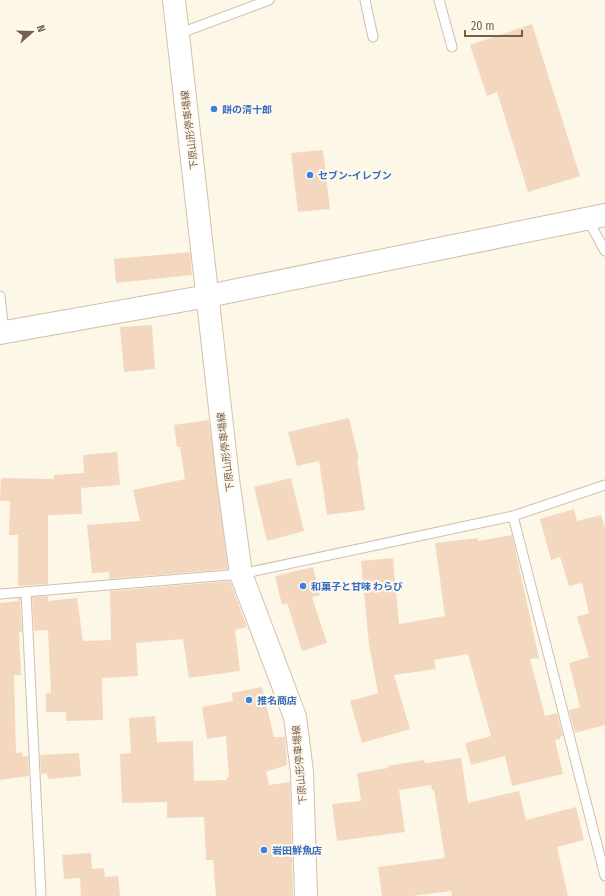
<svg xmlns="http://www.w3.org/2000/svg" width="605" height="896" font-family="'Fira Sans Condensed','Noto Sans JP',sans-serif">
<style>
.building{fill:#f3d8bf}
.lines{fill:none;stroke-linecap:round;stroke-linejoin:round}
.service-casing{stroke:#d0bfad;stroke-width:11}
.tertiary-casing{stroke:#d0bfad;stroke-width:24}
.secondary-casing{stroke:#d3c0aa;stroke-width:24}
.service{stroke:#fff;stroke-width:9}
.tertiary{stroke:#fff;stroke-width:22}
.secondary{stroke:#fff;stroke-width:22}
.shop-dot{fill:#3f7fe0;stroke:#fffaef;stroke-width:1.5}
.labels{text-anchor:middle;stroke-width:4;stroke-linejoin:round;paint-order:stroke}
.shop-label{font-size:10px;font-weight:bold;fill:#366cbe;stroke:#fffaef;text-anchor:start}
.street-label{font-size:10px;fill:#785f4b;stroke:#fffaef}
</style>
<rect width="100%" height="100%" fill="#fdf7e8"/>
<g class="building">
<path d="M 532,24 L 580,176 L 528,192 L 497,92 L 487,96 L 470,45 Z"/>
<path d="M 323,150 L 330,209 L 298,212 L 291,153 Z"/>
<path d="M 190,252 L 192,275 L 116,283 L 114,259 Z"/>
<path d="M 152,325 L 155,369 L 124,372 L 120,327 Z"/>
<path d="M 349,418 L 359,459 L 357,459 L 365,510 L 327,515 L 319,461 L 297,466 L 288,432 Z"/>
<path d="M 209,420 L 228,569 L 109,579 L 109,572 L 92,573 L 87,525 L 140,521 L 133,490 L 185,479 L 180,447 L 177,447 L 174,425 Z"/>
<path d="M 117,452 L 120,485 L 81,488 L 82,514 L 48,515 L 48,584 L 18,586 L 18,535 L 9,535 L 10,501 L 0,501 L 1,478 L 54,479 L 54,475 L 84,473 L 83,455 Z"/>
<path d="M 291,478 L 304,531 L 267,541 L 254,487 Z"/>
<path d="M 574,509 L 577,521 L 601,515 L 605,528 L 605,725 L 575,733 L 569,710 L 580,707 L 569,663 L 589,657 L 577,617 L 589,613 L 582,583 L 569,586 L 560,557 L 551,560 L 540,519 Z"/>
<path d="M 512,535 L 539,658 L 530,659 L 545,716 L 557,713 L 563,736 L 560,737 L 560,739 L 555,740 L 563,774 L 512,786 L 505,756 L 471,765 L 465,743 L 491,736 L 468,654 L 434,660 L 436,669 L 394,675 L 410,729 L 362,743 L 350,701 L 378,693 L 369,644 L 361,561 L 393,558 L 399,624 L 445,616 L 435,543 L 478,538 L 478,541 Z"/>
<path d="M 313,567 L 320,595 L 312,597 L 327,643 L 302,651 L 287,603 L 282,605 L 275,576 Z"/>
<path d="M 230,581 L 247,627 L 235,630 L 240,671 L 189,678 L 183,639 L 136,643 L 138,676 L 102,678 L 103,720 L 66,721 L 66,712 L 46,712 L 46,693 L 51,693 L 48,630 L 34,631 L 32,597 L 48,596 L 48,601 L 77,598 L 83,641 L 111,640 L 110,591 Z"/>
<path d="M 18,598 L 20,598 L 22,632 L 19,632 L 21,675 L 14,675 L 16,753 L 22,752 L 23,757 L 28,756 L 29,776 L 0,780 L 0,603 L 18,601 Z"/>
<path d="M 262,687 L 274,737 L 285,737 L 287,765 L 266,772 L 269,785 L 290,782 L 293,896 L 216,896 L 213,860 L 206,860 L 204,817 L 167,818 L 167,802 L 122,803 L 120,754 L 131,753 L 129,718 L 155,716 L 157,742 L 193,741 L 194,781 L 227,780 L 227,777 L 229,777 L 226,736 L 207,739 L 202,707 L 233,701 L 232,693 Z"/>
<path d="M 79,753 L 81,776 L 48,779 L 47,773 L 41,774 L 40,755 Z"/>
<path d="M 461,758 L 468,803 L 519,791 L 526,820 L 576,807 L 584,840 L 557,847 L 568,896 L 452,896 L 451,891 L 412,896 L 382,896 L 378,867 L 445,858 L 434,790 L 432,790 L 431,785 L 399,790 L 405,832 L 337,841 L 332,804 L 361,801 L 357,773 L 388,768 L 387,766 L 424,760 L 425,763 Z"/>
<path d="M 91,853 L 92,869 L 104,868 L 105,877 L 118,876 L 120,896 L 81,896 L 80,878 L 64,879 L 62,855 Z"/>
</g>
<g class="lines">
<g class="service-casing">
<g id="service">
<path d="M 365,0 L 373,37"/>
<path d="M 439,0 L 452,47"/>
<path d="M 178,34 L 269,0"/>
<path d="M 587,218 L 605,251"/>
<path d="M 0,296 L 4,332"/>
<path d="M 513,516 L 605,876"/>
<path d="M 26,592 L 41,896"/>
<path d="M 0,594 L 241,574 L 513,516 L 605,485"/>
</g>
</g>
<g class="tertiary-casing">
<path id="tertiary" d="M 0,333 L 208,296 L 605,215"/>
</g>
<g class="secondary-casing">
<path id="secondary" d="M 174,0 L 228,479 L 241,574 L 295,717 L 302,772 L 306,896"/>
</g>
<use href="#service" class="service"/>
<use href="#tertiary" class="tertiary"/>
<use href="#secondary" class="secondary"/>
</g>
<g class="shop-dot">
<circle cx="214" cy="109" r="4"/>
<circle cx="310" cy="175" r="4"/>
<circle cx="303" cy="586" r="4"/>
<circle cx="249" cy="700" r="4"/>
<circle cx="264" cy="850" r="4"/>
</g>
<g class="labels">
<g class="shop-label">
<text x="222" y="113">餅の清十郎</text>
<text x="318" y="179">セブン-イレブン</text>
<text x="311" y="590">和菓子と甘味 わらび</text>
<text x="257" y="704">推名商店</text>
<text x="272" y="854">岩田鮮魚店</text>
</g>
<g class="street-label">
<text transform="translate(189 130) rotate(-97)" y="4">下原山形停車場線</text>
<text transform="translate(225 452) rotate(-97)" y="4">下原山形停車場線</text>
<text transform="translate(299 765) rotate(-95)" y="4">下原山形停車場線</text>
</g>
</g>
<g transform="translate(32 32) rotate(70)" stroke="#fffaef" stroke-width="3" paint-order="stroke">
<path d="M0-3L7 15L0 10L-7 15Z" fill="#785f4b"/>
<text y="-6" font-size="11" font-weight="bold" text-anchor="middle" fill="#785f4b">N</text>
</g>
<path d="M465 30v6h57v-6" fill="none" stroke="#785f4b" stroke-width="2"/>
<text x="471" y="30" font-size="12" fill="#785f4b" stroke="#fffaef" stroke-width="3" paint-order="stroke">20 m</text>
</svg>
